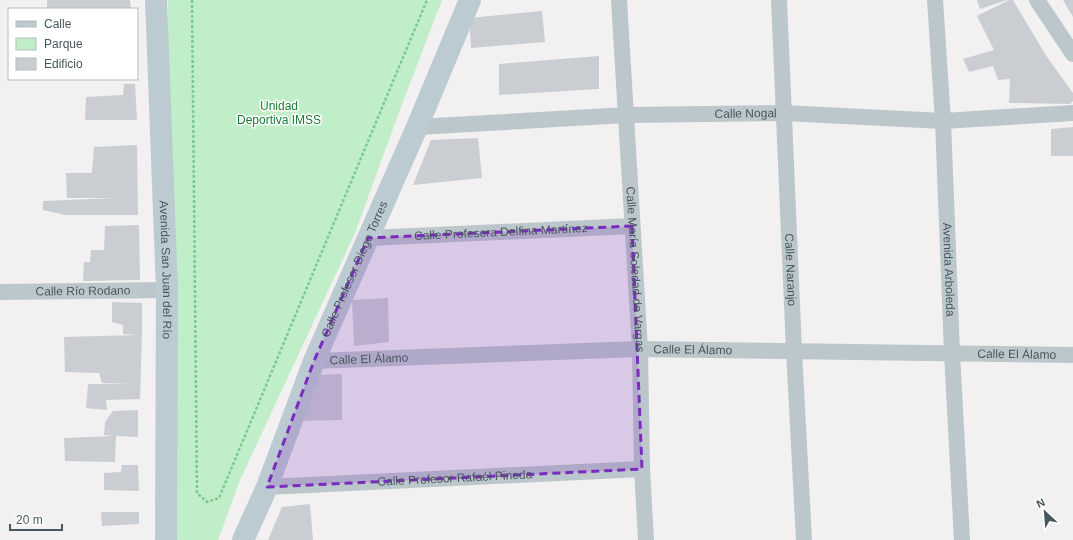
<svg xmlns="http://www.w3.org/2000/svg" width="1073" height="540" font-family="Arial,sans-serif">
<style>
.green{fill:#c0eec8}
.building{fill:#caced2}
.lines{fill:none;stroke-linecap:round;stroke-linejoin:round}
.path{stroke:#79cb91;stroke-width:2.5;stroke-dasharray:3 2;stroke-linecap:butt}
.street{stroke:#bcc7cc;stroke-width:16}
.secondary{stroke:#bccbd1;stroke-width:22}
.marked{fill:#7b2cbf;fill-opacity:0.2;stroke:#7b2cbf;stroke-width:3;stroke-dasharray:8 5;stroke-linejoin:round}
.labels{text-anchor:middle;stroke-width:3;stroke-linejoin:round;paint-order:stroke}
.park-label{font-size:12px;fill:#1a7d36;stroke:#fff}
.street-label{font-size:12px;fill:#48575d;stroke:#fff}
</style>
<rect width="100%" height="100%" fill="#f2f0f0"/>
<path class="green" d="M 168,0 L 442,0 L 399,112 L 355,233 L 240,480 L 218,540 L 166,540 Z"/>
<g class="building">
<path d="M 47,0 L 130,0 L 131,9 L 47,9 Z"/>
<path d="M 977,0 L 1007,0 L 980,9 Z"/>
<path d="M 1009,0 L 1013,0 L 1045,54 L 1073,93 L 1073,101 L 1070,104 L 1009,103 L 1010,79 L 998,80 L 993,66 L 969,72 L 963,59 L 994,50 L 977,16 Z"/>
<path d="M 1063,0 L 1073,0 L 1073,17 Z"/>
<path d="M 542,11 L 545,42 L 471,48 L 469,18 Z"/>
<path d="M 599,56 L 599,89 L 499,95 L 499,64 Z"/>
<path d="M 124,84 L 135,84 L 137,120 L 85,120 L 86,97 L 123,95 Z"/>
<path d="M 1073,127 L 1073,156 L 1051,156 L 1051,129 Z"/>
<path d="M 478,138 L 482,178 L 413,185 L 431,140 Z"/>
<path d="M 137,145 L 138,215 L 65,215 L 43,210 L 43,201 L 116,198 L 67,198 L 66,173 L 92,173 L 94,147 Z"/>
<path d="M 139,225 L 140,280 L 83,281 L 84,262 L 90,262 L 91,250 L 104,250 L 105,226 Z"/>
<path d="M 388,298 L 389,342 L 354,346 L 352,300 Z"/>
<path d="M 112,302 L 142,303 L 142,335 L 140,399 L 106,400 L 107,410 L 86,408 L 88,384 L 129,384 L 102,383 L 99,373 L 65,372 L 64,337 L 138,335 L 123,334 L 123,325 L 112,322 Z"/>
<path d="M 342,374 L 342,420 L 298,421 L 313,375 Z"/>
<path d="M 138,410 L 138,437 L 116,436 L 115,462 L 65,461 L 64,438 L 113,436 L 104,435 L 105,422 L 113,411 Z"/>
<path d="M 122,465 L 138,465 L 139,491 L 104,490 L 104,473 L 121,472 Z"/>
<path d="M 310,504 L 313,540 L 268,540 L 282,507 Z"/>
<path d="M 101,512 L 139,512 L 139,524 L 102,526 Z"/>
</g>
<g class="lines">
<path class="path" d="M 192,0 L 197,493 L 207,502 L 219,498 L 427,0"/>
<g class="street">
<path id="s1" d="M 619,0 L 640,349 L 642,469 L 646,540"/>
<path id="s2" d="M 779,0 L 794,351 L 804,540"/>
<path id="s3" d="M 935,0 L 943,121 L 952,353 L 962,540"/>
<path d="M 1037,0 L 1073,54"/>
<path id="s4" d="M 417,127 L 627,115 L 784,113 L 943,121 L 1073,113"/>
<path id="s5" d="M 368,238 L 632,226"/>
<path id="s6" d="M 0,292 L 167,290"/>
<path id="s7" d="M 314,361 L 640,349 L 1073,355"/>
<path id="s8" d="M 267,487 L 642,469"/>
</g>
<g class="secondary">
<path id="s9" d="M 156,0 L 167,290 L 166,540"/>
<path id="s10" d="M 243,540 L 267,487 L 314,361 L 417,127 L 470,0"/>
</g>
</g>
<path class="marked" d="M 632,226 L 642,469 L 267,487 L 314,361 L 368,238 Z"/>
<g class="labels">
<g class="park-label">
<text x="279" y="110">Unidad<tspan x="279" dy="14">Deportiva IMSS</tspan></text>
</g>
<g class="street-label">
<text dy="4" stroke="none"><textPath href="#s4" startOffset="329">Calle Nogal</textPath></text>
<text dy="4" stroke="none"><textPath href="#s5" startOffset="133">Calle Profesora Delfina Martínez</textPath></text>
<text dy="4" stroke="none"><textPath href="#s10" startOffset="293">Calle Profesor Diego Torres</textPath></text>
<text dy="4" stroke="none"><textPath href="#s9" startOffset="270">Avenida San Juan del Río</textPath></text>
<text dy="4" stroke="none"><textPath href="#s1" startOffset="270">Calle María Soledad de Vargas</textPath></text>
<text dy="4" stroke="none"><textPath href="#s2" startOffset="270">Calle Naranjo</textPath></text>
<text dy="4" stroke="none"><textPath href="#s3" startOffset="270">Avenida Arboleda</textPath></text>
<text dy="4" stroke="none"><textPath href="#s6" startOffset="83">Calle Río Rodano</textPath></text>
<text dy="4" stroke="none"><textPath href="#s7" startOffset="379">Calle El Álamo</textPath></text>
<text dy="4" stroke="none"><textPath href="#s7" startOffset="703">Calle El Álamo</textPath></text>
<text dy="4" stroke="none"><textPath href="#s7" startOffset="55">Calle El Álamo</textPath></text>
<text dy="4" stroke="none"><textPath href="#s8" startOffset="188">Calle Profesor Rafaél Pineda</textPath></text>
</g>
</g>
<rect x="8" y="8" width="130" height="72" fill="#ffffff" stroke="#b6bcbe"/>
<rect x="16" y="21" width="20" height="6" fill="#bccbd1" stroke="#b6bcbe"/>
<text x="44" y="28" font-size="12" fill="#48575d">Calle</text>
<rect x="16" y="38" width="20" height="12" fill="#c0eec8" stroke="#b6bcbe"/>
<text x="44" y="48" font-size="12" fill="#48575d">Parque</text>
<rect x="16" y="58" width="20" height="12" fill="#caced2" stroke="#b6bcbe"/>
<text x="44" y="68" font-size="12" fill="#48575d">Edificio</text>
<g transform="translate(1045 512) rotate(334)" stroke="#ffffff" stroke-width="3" paint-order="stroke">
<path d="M0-3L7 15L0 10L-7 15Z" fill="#48575d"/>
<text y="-6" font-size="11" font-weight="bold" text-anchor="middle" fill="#48575d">N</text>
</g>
<path d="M10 524v6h52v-6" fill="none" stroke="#48575d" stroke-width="2"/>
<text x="16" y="524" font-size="12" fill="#48575d" stroke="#ffffff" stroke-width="3" paint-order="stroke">20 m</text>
</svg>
